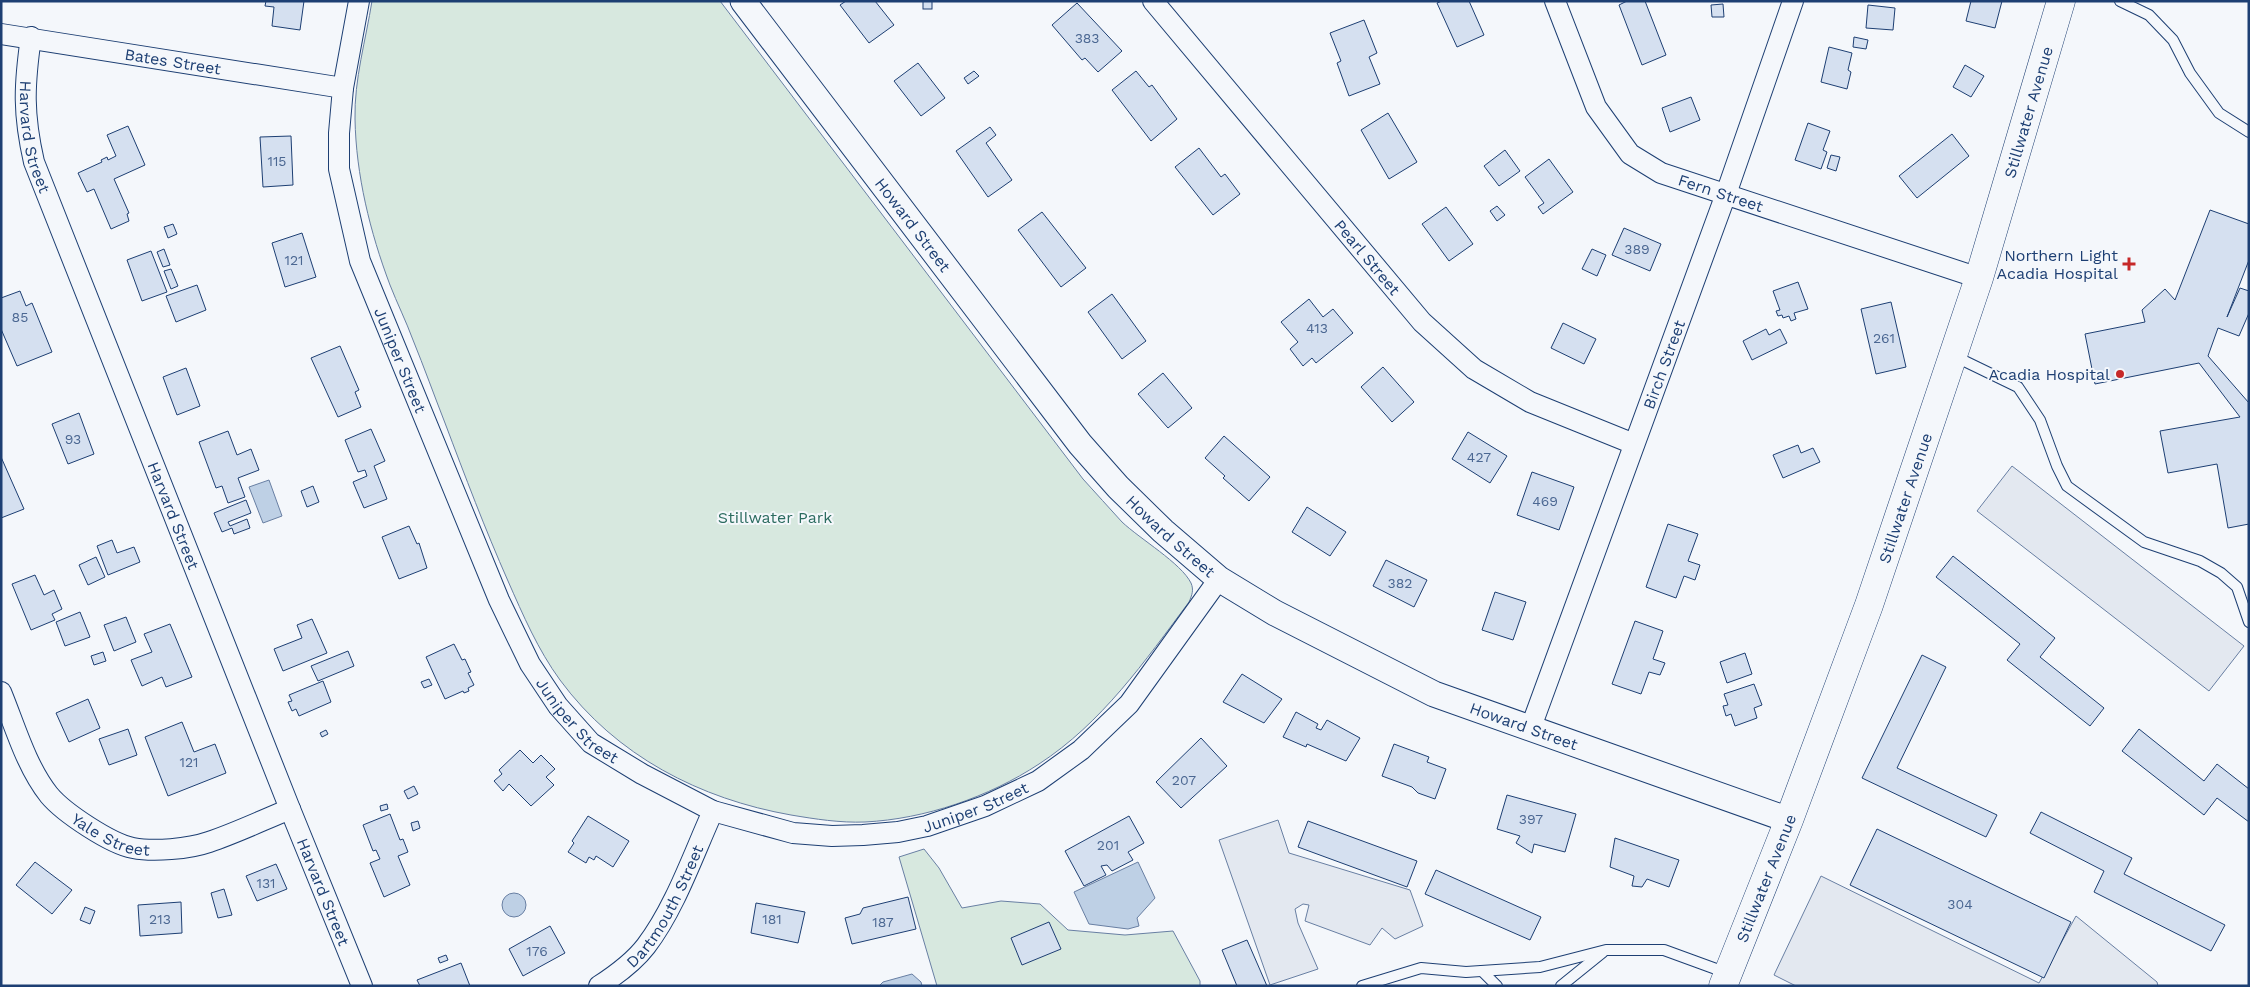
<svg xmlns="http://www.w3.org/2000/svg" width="2250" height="987" font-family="'Work Sans',sans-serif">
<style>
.green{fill:#d7e8df;stroke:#687fa3}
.parking{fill:#e3e8f0;stroke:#687fa3}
.water{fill:#bed0e5;stroke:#687fa3}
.building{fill:#d5e0f0;stroke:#1d3f73}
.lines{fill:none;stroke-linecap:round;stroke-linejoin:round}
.service-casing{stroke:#1d3f73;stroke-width:12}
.minor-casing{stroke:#1d3f73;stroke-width:22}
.tertiary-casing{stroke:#1d3f73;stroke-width:27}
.secondary-casing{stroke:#1d3f73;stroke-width:29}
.service{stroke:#f4f7fb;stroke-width:10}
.minor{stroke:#f4f7fb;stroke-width:20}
.tertiary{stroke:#f4f7fb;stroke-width:25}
.secondary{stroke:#f4f7fb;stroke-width:28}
.poi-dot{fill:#c62828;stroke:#f4f7fb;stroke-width:2}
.labels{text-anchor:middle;stroke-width:4;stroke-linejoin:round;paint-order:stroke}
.number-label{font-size:14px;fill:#4b6792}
.street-label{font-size:16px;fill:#1d3f73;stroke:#f4f7fb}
.poi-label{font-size:16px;fill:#1d3f73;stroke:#f4f7fb;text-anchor:end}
.park-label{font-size:16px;fill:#2c6c60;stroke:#f4f7fb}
</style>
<rect width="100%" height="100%" fill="#f4f7fb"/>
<g class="green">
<path d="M 372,1 L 720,1 L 1083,479 C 1096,493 1109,508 1122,522 C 1140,539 1181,563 1191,583 C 1194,590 1192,595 1189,602 C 1145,661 1102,723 1039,764 C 989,797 925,819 865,822 C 840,823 815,819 791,815 C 700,799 616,756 560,680 C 538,650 523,615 508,581 C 485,529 465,476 445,423 C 434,395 424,367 413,340 C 406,321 397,303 390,285 C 370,232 356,175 355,119 C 354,80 366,39 372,1 Z"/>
<path d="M 924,849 L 939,868 L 962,908 L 1001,901 L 1040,904 L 1068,930 L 1125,935 L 1173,931 L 1200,981 L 1200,986 L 937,986 L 899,857 Z"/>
</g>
<g class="parking">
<path d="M 2012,466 L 2244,646 L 2209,691 L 1977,511 Z"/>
<path d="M 1278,820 L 1289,853 L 1410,890 L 1423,926 L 1395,939 L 1382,928 L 1370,945 L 1305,921 L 1309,905 L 1303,904 L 1295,909 L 1298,923 L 1318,969 L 1270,985 L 1219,840 Z"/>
<path d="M 1821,876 L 2039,983 L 2076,916 L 2157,982 L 2158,986 L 1796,986 L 1774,975 Z"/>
</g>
<g class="water">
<path d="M 269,480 L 282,516 L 263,523 L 249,487 Z"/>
<path d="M 1138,862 L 1155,898 L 1137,918 L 1139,926 L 1128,929 L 1089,924 L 1074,892 Z"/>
<circle cx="514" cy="905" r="12"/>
<path d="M 912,974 L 921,982 L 922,986 L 879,986 L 883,982 Z"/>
</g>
<g class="building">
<path d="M 266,1 L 304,1 L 300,30 L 272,26 L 274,7 L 265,6 Z"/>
<path d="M 846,1 L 875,1 L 894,25 L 869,43 L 840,5 Z"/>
<rect x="923" y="1" width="9" height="8"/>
<path d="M 1442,1 L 1469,1 L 1484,35 L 1457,47 L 1437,3 Z"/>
<path d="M 1627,1 L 1645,1 L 1666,55 L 1642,65 L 1619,5 Z"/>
<path d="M 1971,1 L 2002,1 L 1995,28 L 1966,21 Z"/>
<path d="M 1077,3 L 1122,51 L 1098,72 L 1085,58 L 1082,60 L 1052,25 Z"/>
<path d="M 1723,4 L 1724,17 L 1712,17 L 1711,5 Z"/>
<path d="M 1868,5 L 1895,8 L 1893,30 L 1866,28 Z"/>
<path d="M 1364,20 L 1377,53 L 1369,57 L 1380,84 L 1349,96 L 1337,63 L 1341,61 L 1330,33 Z"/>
<path d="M 1854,37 L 1868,40 L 1866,49 L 1853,47 Z"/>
<path d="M 1829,47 L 1852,53 L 1848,70 L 1851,72 L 1847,89 L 1821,82 Z"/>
<path d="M 918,63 L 945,98 L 921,116 L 894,81 Z"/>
<path d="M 1965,65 L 1984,76 L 1971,97 L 1953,87 Z"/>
<path d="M 974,71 L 979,76 L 968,84 L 964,78 Z"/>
<path d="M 1136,71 L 1149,87 L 1152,85 L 1177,119 L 1151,141 L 1112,90 Z"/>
<path d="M 1691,97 L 1700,120 L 1670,132 L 1662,108 Z"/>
<path d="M 1388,113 L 1417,162 L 1389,179 L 1361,130 Z"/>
<path d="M 1808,123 L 1830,131 L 1823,150 L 1827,152 L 1821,169 L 1795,160 Z"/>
<path d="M 128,126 L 145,165 L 114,179 L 129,213 L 127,214 L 129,221 L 111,229 L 94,189 L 87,192 L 78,173 L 102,162 L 101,160 L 107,157 L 108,160 L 116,156 L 107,135 Z"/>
<path d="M 990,127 L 996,135 L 986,143 L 1012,180 L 988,197 L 956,151 Z"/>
<path d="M 1952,134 L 1969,156 L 1917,198 L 1899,176 Z"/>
<path d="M 291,136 L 293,185 L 263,187 L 260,137 Z"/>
<path d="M 1199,148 L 1221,177 L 1225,174 L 1240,194 L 1213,215 L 1175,167 Z"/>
<path d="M 1505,150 L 1520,171 L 1499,186 L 1484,166 Z"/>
<path d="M 1831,155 L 1840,157 L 1836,171 L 1827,168 Z"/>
<path d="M 1549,159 L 1573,192 L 1543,214 L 1538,207 L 1544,203 L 1525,177 Z"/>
<path d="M 1497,206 L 1505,215 L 1497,221 L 1490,211 Z"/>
<path d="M 1446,207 L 1473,244 L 1449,261 L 1422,224 Z"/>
<path d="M 2210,210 L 2249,224 L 2249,260 L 2227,317 L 2240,288 L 2249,291 L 2249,313 L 2239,336 L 2218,328 L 2208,356 L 2249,403 L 2249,524 L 2228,528 L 2217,464 L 2168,473 L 2160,431 L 2240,417 L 2199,363 L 2095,384 L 2085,334 L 2145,322 L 2142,310 L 2165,289 L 2175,300 Z"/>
<path d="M 1042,212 L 1086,268 L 1061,287 L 1018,230 Z"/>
<path d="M 173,224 L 177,234 L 168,238 L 164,227 Z"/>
<path d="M 1624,228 L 1661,244 L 1650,271 L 1612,255 Z"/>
<path d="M 302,233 L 316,277 L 285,287 L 272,243 Z"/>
<path d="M 164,249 L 170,265 L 163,267 L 157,252 Z"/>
<path d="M 1592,249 L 1606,255 L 1597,276 L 1582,269 Z"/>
<path d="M 151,251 L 167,292 L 142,301 L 127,260 Z"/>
<path d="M 171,269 L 178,286 L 171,289 L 164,271 Z"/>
<path d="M 1798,282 L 1808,309 L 1794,313 L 1796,319 L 1791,321 L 1789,316 L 1783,318 L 1782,315 L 1778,316 L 1776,311 L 1780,310 L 1773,291 Z"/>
<path d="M 197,285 L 206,310 L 176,322 L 166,296 Z"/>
<path d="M 20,291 L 26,306 L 32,303 L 52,352 L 17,366 L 1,329 L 1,298 Z"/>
<path d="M 1112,294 L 1146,341 L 1122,359 L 1088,312 Z"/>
<path d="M 1309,299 L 1323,317 L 1333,309 L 1353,333 L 1316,363 L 1312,358 L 1303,366 L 1290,349 L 1298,342 L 1281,322 Z"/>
<path d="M 1891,302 L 1906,367 L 1876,374 L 1861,309 Z"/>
<path d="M 1563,323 L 1596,339 L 1584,364 L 1551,348 Z"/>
<path d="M 1766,329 L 1769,335 L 1780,329 L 1787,343 L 1752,360 L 1743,341 Z"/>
<path d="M 340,346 L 359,390 L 355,392 L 361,407 L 338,417 L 311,358 Z"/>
<path d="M 1383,367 L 1414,402 L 1392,422 L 1361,387 Z"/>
<path d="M 186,368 L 200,406 L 177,415 L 163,377 Z"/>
<path d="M 1163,373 L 1192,408 L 1168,428 L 1138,394 Z"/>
<path d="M 79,413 L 94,454 L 68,464 L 52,424 Z"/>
<path d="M 371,429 L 385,461 L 374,466 L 387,499 L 364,508 L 353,482 L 367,476 L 365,470 L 358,472 L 345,440 Z"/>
<path d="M 228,431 L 237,455 L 251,449 L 259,470 L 238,478 L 245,497 L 228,503 L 222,486 L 216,488 L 199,442 Z"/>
<path d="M 1468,432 L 1507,456 L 1490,483 L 1452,459 Z"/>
<path d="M 1224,436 L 1270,477 L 1249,501 L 1223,478 L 1225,476 L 1205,458 Z"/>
<path d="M 1798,445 L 1801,453 L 1813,448 L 1820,462 L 1783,478 L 1773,455 Z"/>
<path d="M 1,457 L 24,509 L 1,518 Z"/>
<path d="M 1532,472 L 1574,487 L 1559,530 L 1517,515 Z"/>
<path d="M 313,486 L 319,502 L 307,507 L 301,491 Z"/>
<path d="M 246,500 L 251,513 L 228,522 L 230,526 L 247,519 L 250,528 L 234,534 L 232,528 L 222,532 L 214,513 Z"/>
<path d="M 1307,507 L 1346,532 L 1330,556 L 1292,532 Z"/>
<path d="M 1668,524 L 1698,534 L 1688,561 L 1700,565 L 1695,580 L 1684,576 L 1676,598 L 1646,587 Z"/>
<path d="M 409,526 L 417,544 L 419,543 L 427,568 L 399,579 L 382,537 Z"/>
<path d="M 112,540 L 117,553 L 134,547 L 140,562 L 108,575 L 97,546 Z"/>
<path d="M 1953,556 L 2055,638 L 2040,657 L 2104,708 L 2090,726 L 2007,660 L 2020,644 L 1936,577 Z"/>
<path d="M 96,557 L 105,577 L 88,585 L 79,565 Z"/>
<path d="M 1386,560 L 1427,580 L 1414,607 L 1373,586 Z"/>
<path d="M 35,575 L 44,595 L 54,590 L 62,609 L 52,614 L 55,620 L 31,630 L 12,584 Z"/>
<path d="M 1495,592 L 1526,602 L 1513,640 L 1482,630 Z"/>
<path d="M 80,612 L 90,637 L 65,646 L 56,622 Z"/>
<path d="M 126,617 L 136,642 L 114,651 L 104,625 Z"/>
<path d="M 312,619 L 327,653 L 283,671 L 274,649 L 302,638 L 297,625 Z"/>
<path d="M 1635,621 L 1663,631 L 1653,659 L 1665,663 L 1660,675 L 1649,672 L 1641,694 L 1612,684 Z"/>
<path d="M 170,624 L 192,677 L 166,687 L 162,677 L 142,686 L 131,660 L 152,652 L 144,634 Z"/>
<path d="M 454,644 L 462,660 L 465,659 L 471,672 L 468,673 L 474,685 L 468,688 L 469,691 L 464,693 L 463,691 L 445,699 L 426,657 Z"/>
<path d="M 348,651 L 354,666 L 318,681 L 311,666 Z"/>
<path d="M 103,652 L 106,661 L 94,665 L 91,656 Z"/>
<path d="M 1745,653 L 1752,674 L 1727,683 L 1720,662 Z"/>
<path d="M 1922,655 L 1946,667 L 1897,768 L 1997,815 L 1986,837 L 1862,778 Z"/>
<path d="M 1242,674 L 1282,699 L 1264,723 L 1223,702 Z"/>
<path d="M 429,679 L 432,685 L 424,688 L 421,682 Z"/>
<path d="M 323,681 L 331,702 L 299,716 L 296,709 L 292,711 L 288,702 L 292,701 L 289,695 Z"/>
<path d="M 1754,684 L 1762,705 L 1754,708 L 1757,718 L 1735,726 L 1731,714 L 1726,716 L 1723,706 L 1728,705 L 1724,694 Z"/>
<path d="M 88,699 L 100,728 L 69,742 L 56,713 Z"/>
<path d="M 1296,712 L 1318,724 L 1316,728 L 1321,730 L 1327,720 L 1360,738 L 1346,761 L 1307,744 L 1306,747 L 1283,737 Z"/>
<path d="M 182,722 L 194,752 L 215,744 L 226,773 L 168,796 L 145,737 Z"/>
<path d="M 128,729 L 137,755 L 109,765 L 99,739 Z"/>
<path d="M 2139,729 L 2204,781 L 2217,764 L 2249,789 L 2249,822 L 2217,798 L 2204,815 L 2122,751 Z"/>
<path d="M 326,730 L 328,734 L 322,737 L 320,733 Z"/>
<path d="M 1201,738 L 1227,766 L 1181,808 L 1156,782 Z"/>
<path d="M 1394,744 L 1429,757 L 1427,762 L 1446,769 L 1435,799 L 1418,793 L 1412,787 L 1382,776 Z"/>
<path d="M 520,750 L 533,763 L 541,755 L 555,769 L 546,777 L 554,785 L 531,806 L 509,784 L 503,791 L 494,781 L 502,774 L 499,770 Z"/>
<path d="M 414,786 L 418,794 L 408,799 L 404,791 Z"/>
<path d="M 1507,795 L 1576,814 L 1565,852 L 1534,844 L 1532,853 L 1516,843 L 1520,836 L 1497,829 Z"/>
<path d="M 387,804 L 388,809 L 381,811 L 380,806 Z"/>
<path d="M 2041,812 L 2132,858 L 2124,874 L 2225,925 L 2211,951 L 2094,892 L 2104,871 L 2030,833 Z"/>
<path d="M 390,814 L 400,840 L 403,839 L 408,852 L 398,856 L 410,885 L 384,897 L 370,863 L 380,859 L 376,850 L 373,851 L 363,825 Z"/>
<path d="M 588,816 L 629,841 L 613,867 L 596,856 L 594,860 L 589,857 L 586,863 L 568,852 L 574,843 L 572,841 Z"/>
<path d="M 1129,816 L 1144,843 L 1128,852 L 1133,860 L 1112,871 L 1107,865 L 1101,866 L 1106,875 L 1084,886 L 1065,851 Z"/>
<path d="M 418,821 L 420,828 L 413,831 L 411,823 Z"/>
<path d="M 1308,821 L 1417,861 L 1407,887 L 1298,847 Z"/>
<path d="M 1877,829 L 2071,922 L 2044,978 L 1850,885 Z"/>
<path d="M 1615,838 L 1679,860 L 1669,887 L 1647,879 L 1642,887 L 1632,886 L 1634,876 L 1610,867 Z"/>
<path d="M 35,862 L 72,890 L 52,914 L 16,885 Z"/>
<path d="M 276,864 L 287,889 L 257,901 L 246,876 Z"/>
<path d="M 1436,870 L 1541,917 L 1530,940 L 1425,894 Z"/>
<path d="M 224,889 L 232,915 L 218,918 L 211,893 Z"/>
<path d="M 908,897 L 916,929 L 852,944 L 845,918 L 860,914 L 863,908 Z"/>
<path d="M 181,902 L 182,933 L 140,936 L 138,905 Z"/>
<path d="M 756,903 L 805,912 L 798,943 L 751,933 Z"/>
<path d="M 85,907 L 95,911 L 90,924 L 80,920 Z"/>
<path d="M 1049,922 L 1061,949 L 1022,965 L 1011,938 Z"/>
<path d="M 550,926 L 565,953 L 523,976 L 509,949 Z"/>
<path d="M 1247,940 L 1267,986 L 1237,986 L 1222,950 Z"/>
<path d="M 446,955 L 448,960 L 440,963 L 438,958 Z"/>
<path d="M 461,963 L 470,986 L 420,986 L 417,980 Z"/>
</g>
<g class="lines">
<g class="service-casing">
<g id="service">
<path d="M 2120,1 L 2149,15 L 2173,40 L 2190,73 L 2219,113 L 2249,132"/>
<path d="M 1954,356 L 2018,387 L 2040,420 L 2057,466 L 2067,486 L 2144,542 L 2200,561 L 2221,573 L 2237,587 L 2249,622"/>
<path d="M 1482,971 L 1497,986"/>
<path d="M 1362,986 L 1421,968 L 1466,972 L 1540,967 L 1606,950 L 1664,950 L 1727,973"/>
<path d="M 1561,986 L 1603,952"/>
</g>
</g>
<g class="minor-casing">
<g id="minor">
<path id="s1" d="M 359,1 L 343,88 L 339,133 L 339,169 L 360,261 L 499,600 L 530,664 L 558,706 L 591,743 L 642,774 L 713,811 L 793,833 L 832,836 L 863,835 L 898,832 L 927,826 L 985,806 L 1038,781 L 1081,750 L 1129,704 L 1219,579"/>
<path id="s2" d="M 1153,1 L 1422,322 L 1474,369 L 1530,402 L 1634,444"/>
<path id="s3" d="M 1555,1 L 1596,107 L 1630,154 L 1661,173 L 1979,278"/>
<path id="s4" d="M 1,34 L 343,88"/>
<path id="s5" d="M 31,37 C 24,86 23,114 34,162 L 290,809 L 362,986"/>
<path id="s6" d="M 1,692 C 15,726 26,766 49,795 C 64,813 111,844 133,848 C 153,852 189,849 209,842 C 236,833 263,820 290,809"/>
<path id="s7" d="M 1531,727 L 1726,194 L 1793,1"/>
<path id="s8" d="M 599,986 C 616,975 633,963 646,946 C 675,908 693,855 713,811"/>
</g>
</g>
<g class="tertiary-casing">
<g id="tertiary">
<path id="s9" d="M 743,1 L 1080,444 L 1118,487 L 1163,531 L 1219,579 L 1275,613 L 1434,694 L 1789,820"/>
</g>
</g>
<g class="secondary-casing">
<g id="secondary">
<path id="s10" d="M 1723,986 L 1789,820 L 1869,605 L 1979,278 L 2061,1"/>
</g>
</g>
<use href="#service" class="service"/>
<use href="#minor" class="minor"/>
<use href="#tertiary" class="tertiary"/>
<use href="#secondary" class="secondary"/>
</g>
<g class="poi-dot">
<path d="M2126.5 256.5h5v5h5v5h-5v5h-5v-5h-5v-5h5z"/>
<circle cx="2120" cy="374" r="5"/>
</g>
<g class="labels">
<g class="number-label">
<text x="1087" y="43">383</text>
<text x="277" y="166">115</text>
<text x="1637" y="254">389</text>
<text x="294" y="265">121</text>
<text x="20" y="322">85</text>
<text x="1317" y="333">413</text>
<text x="1884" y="343">261</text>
<text x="73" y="444">93</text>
<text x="1479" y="462">427</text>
<text x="1545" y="506">469</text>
<text x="1400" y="588">382</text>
<text x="189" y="767">121</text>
<text x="1184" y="785">207</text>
<text x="1531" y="824">397</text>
<text x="1108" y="850">201</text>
<text x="266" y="888">131</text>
<text x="1960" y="909">304</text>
<text x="160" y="924">213</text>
<text x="772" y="924">181</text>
<text x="883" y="927">187</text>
<text x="537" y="956">176</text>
</g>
<g class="street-label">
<text dy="6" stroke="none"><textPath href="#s4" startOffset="174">Bates Street</textPath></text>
<text dy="6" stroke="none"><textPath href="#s10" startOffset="926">Stillwater Avenue</textPath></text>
<text dy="6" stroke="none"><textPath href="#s5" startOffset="101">Harvard Street</textPath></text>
<text dy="6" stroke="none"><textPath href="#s3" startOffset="271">Fern Street</textPath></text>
<text dy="6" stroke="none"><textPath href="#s9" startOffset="281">Howard Street</textPath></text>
<text dy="6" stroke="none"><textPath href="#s2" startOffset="334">Pearl Street</textPath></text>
<text dy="6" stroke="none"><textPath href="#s1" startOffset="371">Juniper Street</textPath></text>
<text dy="6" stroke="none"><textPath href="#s7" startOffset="386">Birch Street</textPath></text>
<text dy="6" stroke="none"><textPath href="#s10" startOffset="521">Stillwater Avenue</textPath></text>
<text dy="6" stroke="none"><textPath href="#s5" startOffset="506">Harvard Street</textPath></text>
<text dy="6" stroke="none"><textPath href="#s9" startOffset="686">Howard Street</textPath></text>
<text dy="6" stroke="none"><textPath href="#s1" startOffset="776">Juniper Street</textPath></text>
<text dy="6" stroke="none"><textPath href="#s9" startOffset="1090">Howard Street</textPath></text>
<text dy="6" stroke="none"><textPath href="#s1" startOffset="1211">Juniper Street</textPath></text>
<text dy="6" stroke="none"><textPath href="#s6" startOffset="189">Yale Street</textPath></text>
<text dy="6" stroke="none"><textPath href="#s10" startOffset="116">Stillwater Avenue</textPath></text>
<text dy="6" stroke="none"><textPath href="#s5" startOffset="911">Harvard Street</textPath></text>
<text dy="6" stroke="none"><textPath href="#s8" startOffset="106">Dartmouth Street</textPath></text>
</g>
<g class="poi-label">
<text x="2118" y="261">Northern Light<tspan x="2118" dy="18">Acadia Hospital</tspan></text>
<text x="2110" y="380">Acadia Hospital</text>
</g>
<g class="park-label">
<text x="775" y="523">Stillwater Park</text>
</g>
</g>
<rect width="2250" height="987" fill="none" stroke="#1d3f73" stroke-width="5"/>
</svg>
